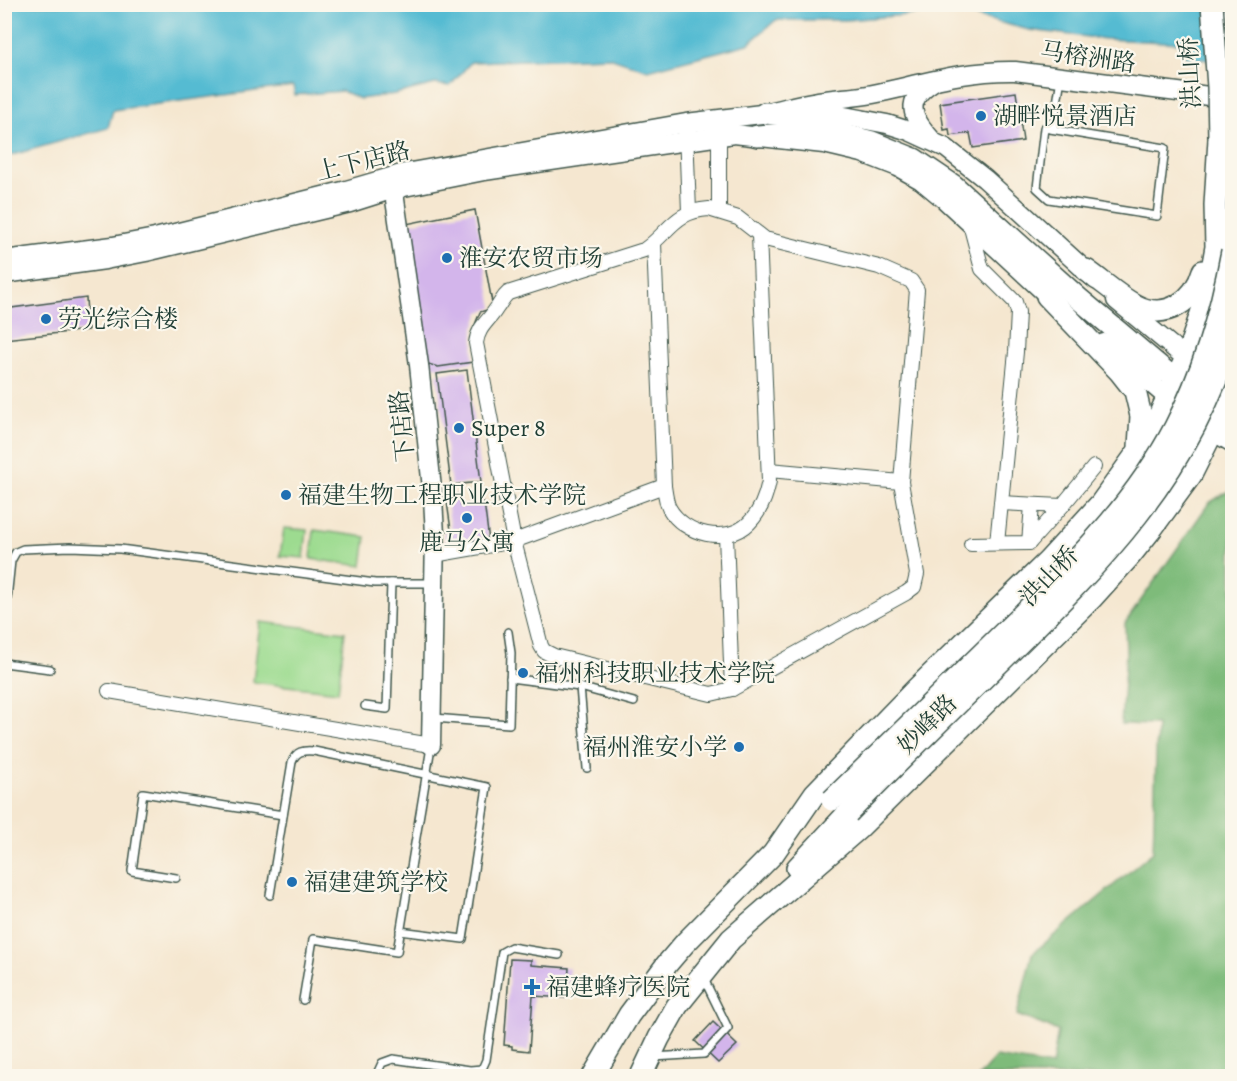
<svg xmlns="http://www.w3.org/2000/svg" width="1237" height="1081" font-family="Alegreya,'Noto Serif SC',serif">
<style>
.green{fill:#9ddb90;stroke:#5e8c62;stroke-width:1.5}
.forest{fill:#7ebb7a;stroke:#4e7c57;stroke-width:1.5}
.water{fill:#54bbd2;stroke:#3a7c83;stroke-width:1.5}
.building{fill:#d3b5eb}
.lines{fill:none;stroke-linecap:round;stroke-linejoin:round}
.lane-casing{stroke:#3f564b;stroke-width:10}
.street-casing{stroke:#3f564b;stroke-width:16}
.secondary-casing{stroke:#3f564b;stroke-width:21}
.primary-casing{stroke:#3f564b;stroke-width:24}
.lane{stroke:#fff;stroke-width:7}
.street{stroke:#fff;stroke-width:14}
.secondary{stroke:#fff;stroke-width:18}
.primary{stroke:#fff;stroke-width:21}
.primary-bridge-casing{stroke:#3f564b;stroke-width:24;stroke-linecap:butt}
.primary-bridge{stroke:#fff;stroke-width:21}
.poi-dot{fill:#1f6fb2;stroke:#fbf7ec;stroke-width:2}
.labels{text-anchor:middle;stroke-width:4.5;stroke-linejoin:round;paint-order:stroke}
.street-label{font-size:24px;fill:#1f3d34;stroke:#fbf7ec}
.poi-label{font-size:24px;fill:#1f3d34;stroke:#fbf7ec;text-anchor:start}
</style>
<rect width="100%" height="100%" fill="#fbf7ec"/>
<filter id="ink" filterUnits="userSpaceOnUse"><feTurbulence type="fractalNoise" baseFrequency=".0167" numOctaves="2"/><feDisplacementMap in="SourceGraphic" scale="12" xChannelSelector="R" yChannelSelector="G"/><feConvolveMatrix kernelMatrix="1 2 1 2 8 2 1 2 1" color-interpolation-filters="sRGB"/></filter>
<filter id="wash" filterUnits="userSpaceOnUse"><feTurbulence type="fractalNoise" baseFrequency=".008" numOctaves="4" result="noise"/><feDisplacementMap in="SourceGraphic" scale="24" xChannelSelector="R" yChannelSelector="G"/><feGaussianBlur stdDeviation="1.35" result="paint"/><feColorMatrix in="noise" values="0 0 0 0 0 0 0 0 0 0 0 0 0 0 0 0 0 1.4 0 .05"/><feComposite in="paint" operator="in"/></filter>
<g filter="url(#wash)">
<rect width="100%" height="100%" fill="#f5e7d0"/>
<g class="green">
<path d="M 284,528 L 307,530 L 304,558 L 280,556 Z"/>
<path d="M 314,530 L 366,537 L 362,566 L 311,559 Z"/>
<path d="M 260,622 L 345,632 L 338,692 L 253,682 Z"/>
</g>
<path class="forest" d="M 1232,491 L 1232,1076 L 979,1076 L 996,1057 L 1052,1066 L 1058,1031 L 1017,1015 L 1032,954 L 1153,852 L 1157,725 L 1121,724 L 1126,653 L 1125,623 L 1209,503 L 1225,493 Z"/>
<path class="water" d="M 5,5 L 1232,5 L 1232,61 L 1186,58 L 1183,43 L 1105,39 L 1029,30 L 955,11 L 846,20 L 776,20 L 748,44 L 648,70 L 609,57 L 471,62 L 450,86 L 435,84 L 395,94 L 360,99 L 342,91 L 295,95 L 293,86 L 113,110 L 108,128 L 5,157 Z"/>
<g id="blocks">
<g class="building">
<path d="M 1016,92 L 1023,141 L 973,148 L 970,133 L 950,136 L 949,129 L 944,130 L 940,103 Z"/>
<path d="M 475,210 L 493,308 L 480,312 L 474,327 L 473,362 L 438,367 L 425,363 L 406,224 Z"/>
<path d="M 86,298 L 88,330 L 4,339 L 4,309 Z"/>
<path d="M 467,370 L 481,482 L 451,485 L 437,374 Z"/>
<path d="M 459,494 L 461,506 L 484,502 L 489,541 L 446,547 L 444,531 L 451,530 L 446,495 Z"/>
<path d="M 510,959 L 531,960 L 531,965 L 569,968 L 567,998 L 533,996 L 529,1051 L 512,1049 L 512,1046 L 504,1045 Z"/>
<path d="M 713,1022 L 737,1045 L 718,1063 L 695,1041 Z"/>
<path d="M 407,1071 L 445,1075 L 445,1076 L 406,1076 Z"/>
</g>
</g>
</g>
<g filter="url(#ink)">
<use href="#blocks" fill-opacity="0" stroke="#3f564b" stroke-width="1.5"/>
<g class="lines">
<g class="lane-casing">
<g id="lane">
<path d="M 1044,128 L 1165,148 L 1157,216 L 1049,199 L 1037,188 Z"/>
<path d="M 1053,129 L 1061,78"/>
<path d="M 4,627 L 11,561 L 16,552 L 23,549 L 70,547 L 120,549 L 375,583 L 432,583"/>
<path d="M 4,663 L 50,669"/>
<path d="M 510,678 L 580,687 L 634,702"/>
<path d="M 580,687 L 587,768"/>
<path d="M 365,706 L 387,709 L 391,583"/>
<path d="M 434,718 L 509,724 L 511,653 L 508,632"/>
<path d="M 176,878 L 132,871 L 143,793 L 283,815"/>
<path d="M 270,895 L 292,762 C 296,751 303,750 314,751 L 487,787 L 463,939 L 400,931"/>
<path d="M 303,1000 L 313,939 L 397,952 L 431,747"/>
<path d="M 653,1057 L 704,1054 L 728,1028 L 704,979"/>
<path d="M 376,1076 L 382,1063 L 393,1059 L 470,1070 L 482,1069 L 486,1060 L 502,952 L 511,947 L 559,955"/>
</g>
</g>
<g class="street-casing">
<g id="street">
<path d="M 719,129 L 719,211"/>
<path d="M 686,131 L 689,212"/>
<path d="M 709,209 L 738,218 L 765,239 L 879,267 L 911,281 L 917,290 L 901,482 L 917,574 L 914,587 L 906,593 L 732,689 L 711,694 L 554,656 L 544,651 L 541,646 L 514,541 L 476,343 C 478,327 488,322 496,309 C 501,303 502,298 508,293 L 644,250 C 670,232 674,211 709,209 Z"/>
<path d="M 970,224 L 982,269 L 1015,302 L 1018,312 L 1016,352 L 997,543"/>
<path d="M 654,243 L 664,486 C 665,493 666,502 669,508 C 684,535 727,545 749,523 C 761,511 766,497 769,481 L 759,235"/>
<path d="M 769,470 L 901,482"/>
<path d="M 1001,503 L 1062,506 L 1094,467"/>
<path d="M 726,535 L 732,689"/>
<path d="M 1029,543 L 1062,506"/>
<path d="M 971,544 L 1029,543 L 1032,505"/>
<path d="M 434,555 L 514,541 L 664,486"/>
<path d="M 109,691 L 431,745"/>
</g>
</g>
<g class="secondary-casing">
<g id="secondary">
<path d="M 773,111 C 786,108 800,104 813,102 C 833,98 853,98 873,94 C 921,84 965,70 1015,71 L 1232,99"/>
<path d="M 823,112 L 887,124 L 909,131 L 946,148 L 985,179 L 1096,280"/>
<path d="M 932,140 C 911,117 903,100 934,81"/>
<path d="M 392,179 L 419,365 L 433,498 L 435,535 L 431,745"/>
<path d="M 4,260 L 113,246 L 155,238 L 343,191 L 405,173 L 686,123 L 778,112"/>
<path d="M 4,274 L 105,260 L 146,252 L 350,203 L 394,189 L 484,171 L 734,134 L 824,144 L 862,153 L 898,167 L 921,180 L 944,199 L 1057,304"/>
<path d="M 1116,300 L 1186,358"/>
<path d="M 1104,343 L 1168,398"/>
</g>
</g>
<g class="primary-casing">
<g id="primary">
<path d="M 1227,4 L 1232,51"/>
<path d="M 765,113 L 811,117 L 840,123"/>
<path d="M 757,136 L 829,131 L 872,142 L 914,159 L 954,186 L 1078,298 L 1166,372"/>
<path d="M 1086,270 C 1102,281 1118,296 1135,305 C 1166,322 1195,300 1203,271"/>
<path d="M 1047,296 L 1120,372 L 1135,391 L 1141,416 L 1139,446"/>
<path d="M 1202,423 L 1232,441"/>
<path d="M 797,868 L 848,813"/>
<path d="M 593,1076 L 629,1015 L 667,964 L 685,943 L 773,854 L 815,793 L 915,690 L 1048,561 L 1101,503 L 1150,435 L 1186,358 L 1207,296 L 1216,247 L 1215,205 L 1219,139"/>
<path d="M 641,1076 L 659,1038 L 677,1006 L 731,939 L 858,829 L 1092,598 L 1130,556 L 1150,531 L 1191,475 L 1232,393"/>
</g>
</g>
<use href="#lane" class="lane"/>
<use href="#street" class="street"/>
<use href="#secondary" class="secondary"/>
<use href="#primary" class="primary"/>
<g class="primary-bridge-casing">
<g id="primary-bridge">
<path d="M 1212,4 L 1218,87 L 1219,139"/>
<path d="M 832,800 C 886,747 940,694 995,641 C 1061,577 1132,510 1175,427 C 1204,371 1221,312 1232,251"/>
<path d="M 848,813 C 897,763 947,714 997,665 C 1100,564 1189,477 1232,335"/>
</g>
</g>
<use href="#primary-bridge" class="primary-bridge"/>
</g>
</g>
<g class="poi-dot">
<circle cx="981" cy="116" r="6"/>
<circle cx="447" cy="258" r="6"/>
<circle cx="46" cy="319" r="6"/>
<circle cx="459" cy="428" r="6"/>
<circle cx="286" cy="495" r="6"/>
<circle cx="467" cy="518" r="6"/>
<circle cx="523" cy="673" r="6"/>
<circle cx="739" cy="747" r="6"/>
<circle cx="292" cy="882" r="6"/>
<path d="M529 978h6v6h6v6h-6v6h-6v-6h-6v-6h6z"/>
</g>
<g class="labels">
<g class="street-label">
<text transform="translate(1088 57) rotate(8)" y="8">马榕洲路</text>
<text transform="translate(1190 73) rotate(-93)" y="8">洪山桥</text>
<text transform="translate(363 161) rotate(-14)" y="8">上下店路</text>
<text transform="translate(402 426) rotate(-96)" y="8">下店路</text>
<text transform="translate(1049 576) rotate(-46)" y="8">洪山桥</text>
<text transform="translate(927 724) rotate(-45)" y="8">妙峰路</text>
</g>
<g class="poi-label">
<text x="993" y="124">湖畔悦景酒店</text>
<text x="459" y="266">淮安农贸市场</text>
<text x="58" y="327">劳光综合楼</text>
<text x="471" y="436">Super 8</text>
<text x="298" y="503">福建生物工程职业技术学院</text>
<text x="467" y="550" text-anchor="middle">鹿马公寓</text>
<text x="535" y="681">福州科技职业技术学院</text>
<text x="727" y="755" text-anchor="end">福州淮安小学</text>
<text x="304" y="890">福建建筑学校</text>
<text x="546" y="995">福建蜂疗医院</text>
</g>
</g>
<rect width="1237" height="1081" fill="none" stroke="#fbf7ec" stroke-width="24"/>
</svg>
